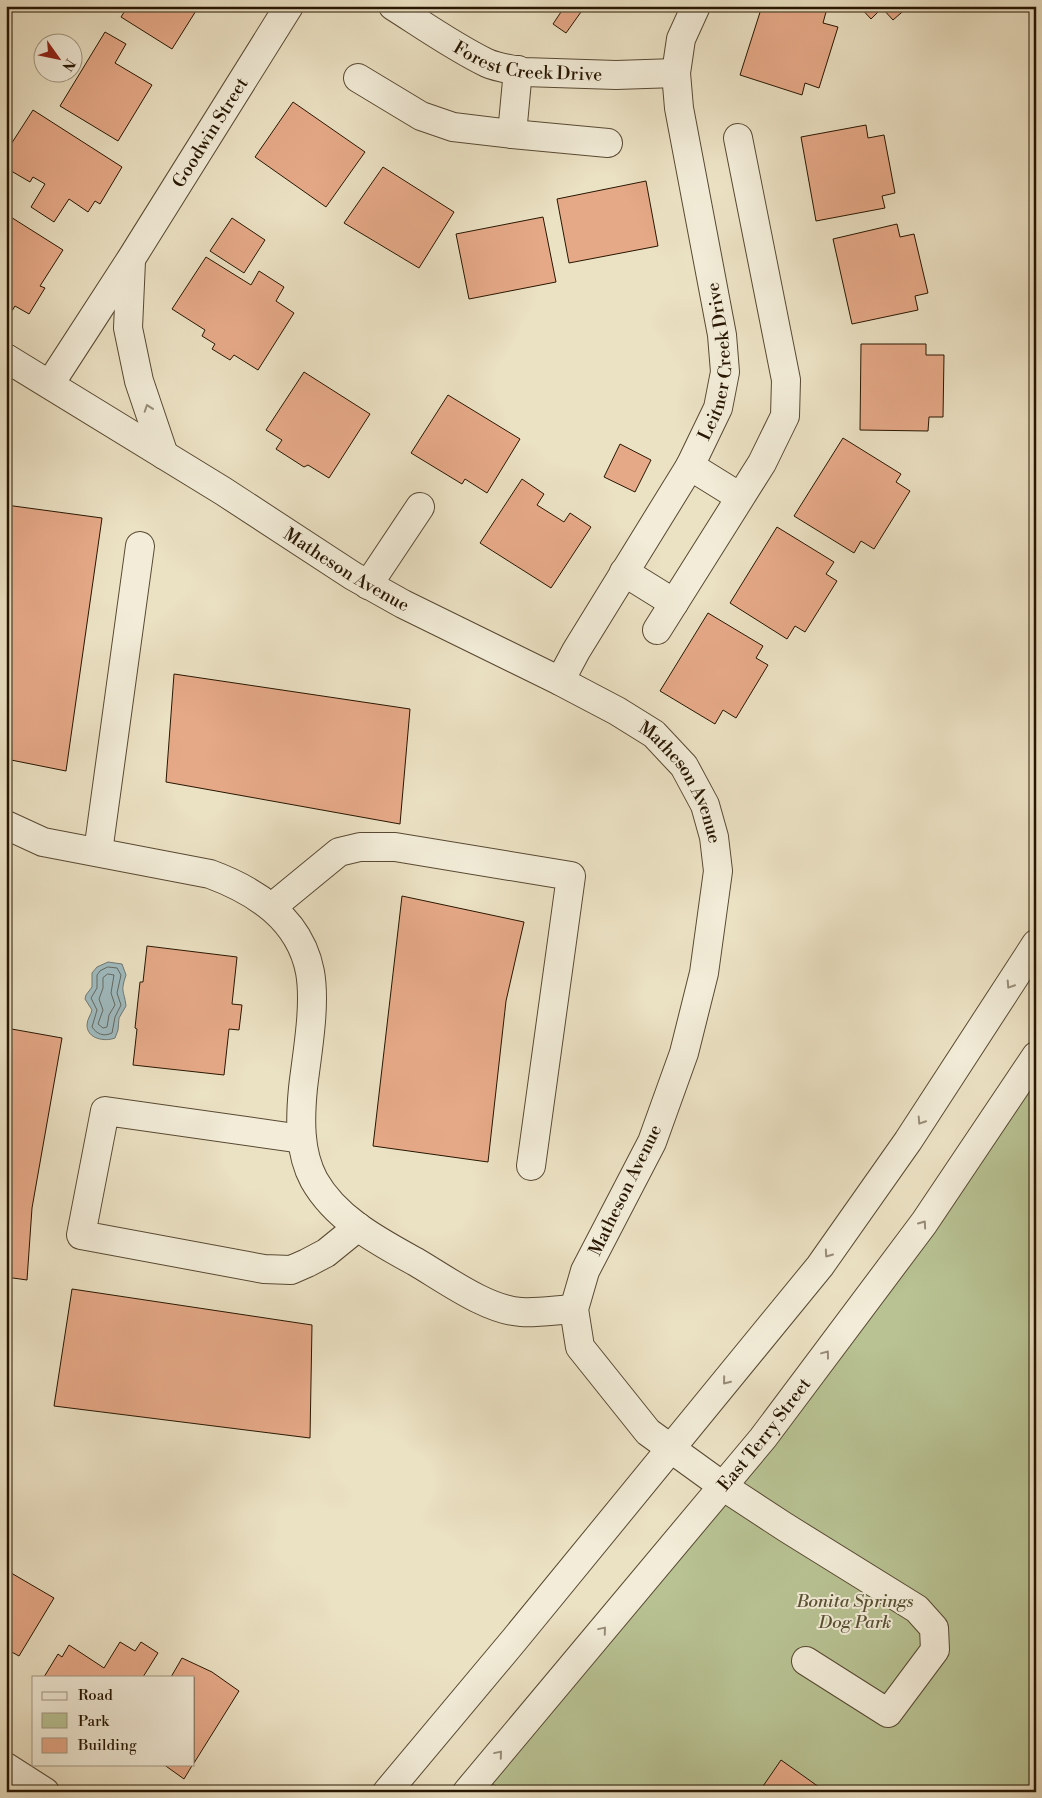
<svg xmlns="http://www.w3.org/2000/svg" width="1042" height="1798" font-family="'Libre Bodoni',serif">
<style>
.green{fill:#b8c293;stroke:#706c4a}
.water{fill:#9fbabf;stroke:#6f7873}
.lines{fill:none;stroke-linecap:round;stroke-linejoin:round}
.shore{stroke:#636860;stroke-width:1}
.building{fill:#e6a988;stroke:#271601}
.minor-casing{stroke:#584932;stroke-width:30}
.minor{stroke:#f2ecd8;stroke-width:28}
.oneway{stroke:#978c77}
.labels{text-anchor:middle;stroke-width:4;stroke-linejoin:round;paint-order:stroke}
.street-label{font-size:18px;fill:#271601;stroke:#f2ecd8}
.park-label{font-size:18px;font-style:italic;fill:#5a5234;stroke:#f2ecd8}
</style>
<rect width="100%" height="100%" fill="#ebe1c3"/>
<filter id="stains"><feTurbulence type="fractalNoise" baseFrequency=".004" numOctaves="4"/><feColorMatrix values="0 0 0 0 .2 0 0 0 0 .09 0 0 0 0 .02 0 0 0 .5 -.17"/></filter>
<radialGradient id="worn" r=".72"><stop offset=".6" stop-color="#630" stop-opacity="0"/><stop offset="1" stop-color="#630" stop-opacity=".3"/></radialGradient>
<path class="green" d="M 1036,1056 L 1036,1792 L 505,1792 L 480,1776 L 698,1517 Z"/>
<path class="water" d="M 108,962 L 122,964 L 126,975 C 120,993 124,989 126,1006 L 119,1018 L 118,1030 L 115,1038 C 105,1042 87,1039 87,1025 C 87,1019 91,1015 92,1010 L 85,999 L 86,995 L 92,987 L 92,973 L 97,967 Z"/>
<g class="lines">
<g class="shore">
<path d="M 108,967 L 117,968 L 121,975 L 117,993 L 121,1005 L 115,1017 L 112,1033 C 103,1037 97,1034 92,1027 L 97,1010 L 91,998 L 97,988 L 97,975 L 100,971 Z"/>
<path d="M 108,974 L 114,975 L 111,993 L 115,1005 L 109,1015 L 107,1027 L 103,1028 L 98,1024 L 103,1010 L 99,999 L 103,988 L 103,978 Z"/>
</g>
</g>
<g class="building">
<path d="M 6,6 L 16,6 L 6,21 Z"/>
<path d="M 128,6 L 199,6 L 172,49 L 121,17 Z"/>
<path d="M 565,6 L 573,6 L 581,12 L 566,33 L 553,24 Z"/>
<path d="M 762,6 L 808,6 L 826,12 L 823,23 L 838,27 L 819,88 L 805,83 L 802,95 L 740,75 Z"/>
<path d="M 859,6 L 909,6 L 893,20 L 882,8 L 871,19 Z"/>
<path d="M 105,32 L 126,44 L 115,63 L 152,85 L 118,141 L 60,106 Z"/>
<path d="M 293,102 L 365,152 L 326,207 L 255,157 Z"/>
<path d="M 33,110 L 122,167 L 100,204 L 95,201 L 88,212 L 69,199 L 54,222 L 31,207 L 45,184 L 33,177 L 30,182 L 6,168 L 6,152 Z"/>
<path d="M 866,125 L 868,138 L 884,135 L 895,193 L 882,196 L 885,208 L 816,221 L 801,137 Z"/>
<path d="M 383,167 L 454,212 L 419,268 L 344,223 Z"/>
<path d="M 646,181 L 658,246 L 569,263 L 557,199 Z"/>
<path d="M 6,214 L 63,250 L 40,286 L 45,288 L 29,314 L 15,306 L 6,320 Z"/>
<path d="M 543,217 L 556,282 L 469,299 L 456,234 Z"/>
<path d="M 232,218 L 265,240 L 244,273 L 210,251 Z"/>
<path d="M 897,224 L 900,237 L 914,234 L 928,293 L 915,296 L 918,310 L 852,324 L 833,239 Z"/>
<path d="M 206,257 L 251,285 L 259,271 L 284,287 L 276,301 L 294,313 L 258,370 L 234,355 L 230,360 L 212,349 L 215,344 L 202,336 L 205,330 L 172,309 Z"/>
<path d="M 861,344 L 926,344 L 926,355 L 944,355 L 943,417 L 929,417 L 928,431 L 860,430 Z"/>
<path d="M 304,372 L 370,414 L 329,478 L 308,465 L 304,467 L 276,449 L 282,440 L 266,430 Z"/>
<path d="M 448,395 L 520,439 L 487,493 L 465,479 L 462,484 L 411,453 Z"/>
<path d="M 843,438 L 901,474 L 896,482 L 910,491 L 874,549 L 861,541 L 854,553 L 794,516 Z"/>
<path d="M 620,444 L 651,460 L 635,492 L 604,477 Z"/>
<path d="M 522,479 L 544,494 L 537,505 L 564,522 L 570,513 L 591,527 L 551,588 L 480,543 Z"/>
<path d="M 6,505 L 102,518 L 66,771 L 6,759 Z"/>
<path d="M 777,527 L 834,562 L 826,574 L 837,581 L 805,632 L 795,626 L 787,639 L 730,603 Z"/>
<path d="M 708,613 L 763,646 L 756,658 L 768,665 L 736,718 L 723,710 L 715,724 L 660,691 Z"/>
<path d="M 174,674 L 410,709 L 400,824 L 166,782 Z"/>
<path d="M 402,896 L 524,922 L 506,1001 L 488,1162 L 373,1146 Z"/>
<path d="M 147,946 L 237,957 L 232,1004 L 242,1005 L 239,1030 L 229,1029 L 224,1075 L 133,1065 L 137,1029 L 135,1028 L 140,982 L 143,982 Z"/>
<path d="M 6,1028 L 62,1038 L 32,1208 L 27,1280 L 6,1277 Z"/>
<path d="M 72,1289 L 312,1325 L 310,1438 L 54,1406 Z"/>
<path d="M 6,1570 L 54,1598 L 19,1656 L 6,1649 Z"/>
<path d="M 120,1642 L 135,1651 L 141,1642 L 158,1653 L 143,1677 L 44,1677 L 58,1654 L 62,1657 L 69,1645 L 104,1668 Z"/>
<path d="M 182,1658 L 212,1672 L 239,1691 L 194,1763 L 194,1677 L 171,1677 Z"/>
<path d="M 781,1760 L 826,1792 L 759,1792 Z"/>
<path d="M 163,1764 L 193,1764 L 184,1779 Z"/>
</g>
<g class="lines">
<g class="minor-casing">
<g id="minor">
<path id="s1" d="M 393,6 C 423,25 454,47 487,63 C 498,68 512,69 524,72 L 616,75 L 676,73"/>
<path d="M 358,78 L 421,116 L 453,127 L 512,134 L 608,143"/>
<path d="M 512,134 L 518,70"/>
<path d="M 131,261 L 128,328 L 139,381 L 164,455"/>
<path id="s2" d="M 6,358 L 223,491 L 353,576 L 403,604 L 560,681 L 617,711 L 654,734 L 684,766 L 705,805 L 714,837 L 718,871 L 704,973 L 684,1053 L 652,1142 L 585,1271 L 574,1309 L 580,1347 L 648,1432 L 724,1487 L 785,1527 L 917,1609 L 934,1628 L 935,1650 L 888,1713 L 806,1661"/>
<path id="s3" d="M 50,384 L 131,259 L 289,6"/>
<path d="M 690,466 L 740,497"/>
<path d="M 624,572 L 674,603"/>
<path d="M 368,585 L 420,507"/>
<path d="M 657,630 L 762,463 L 785,416 L 786,380 L 738,138"/>
<path id="s4" d="M 560,681 L 576,651 L 690,466 L 718,408 L 725,372 L 722,335 L 679,108 L 676,73 L 681,39 L 696,6"/>
<path d="M 6,825 L 43,842 L 210,874 C 256,891 300,919 310,972 C 316,1006 307,1053 303,1088 C 300,1119 299,1152 314,1180 C 336,1219 378,1241 416,1262 C 445,1279 487,1310 521,1312 C 538,1313 556,1310 574,1309"/>
<path d="M 98,852 L 140,546"/>
<path d="M 272,907 L 339,852 L 360,847 L 395,847 L 571,876 L 531,1166"/>
<path d="M 302,1139 L 105,1111 L 81,1235 L 264,1269 L 291,1270 L 307,1263 L 326,1253 L 358,1227"/>
<path d="M 6,1767 L 45,1792"/>
<path d="M 387,1792 L 515,1639 L 820,1266 L 908,1141 L 1036,944"/>
<path id="s5" d="M 467,1792 L 763,1438 L 924,1223 L 1036,1056"/>
</g>
</g>
<use href="#minor" class="minor"/>
</g>
<defs><path id="oneway-chevron" d="M-2-3.5L2.5 0L-2 3.5" fill="none" stroke-width="1.6" stroke-linecap="round" stroke-linejoin="round" transform="scale(1.25)"/></defs>
<g class="oneway">
<use href="#oneway-chevron" transform="translate(148 408) rotate(-109)"/>
<use href="#oneway-chevron" transform="translate(1010 985) rotate(123)"/>
<use href="#oneway-chevron" transform="translate(921 1121) rotate(123)"/>
<use href="#oneway-chevron" transform="translate(923 1224) rotate(-55)"/>
<use href="#oneway-chevron" transform="translate(828 1254) rotate(125)"/>
<use href="#oneway-chevron" transform="translate(826 1354) rotate(-53)"/>
<use href="#oneway-chevron" transform="translate(726 1381) rotate(129)"/>
<use href="#oneway-chevron" transform="translate(603 1630) rotate(-50)"/>
<use href="#oneway-chevron" transform="translate(499 1754) rotate(-50)"/>
</g>
<g class="labels">
<g class="street-label">
<text dy="6" stroke="none"><textPath href="#s1" startOffset="150">Forest Creek Drive</textPath></text>
<text dy="6" stroke="none"><textPath href="#s3" startOffset="298">Goodwin Street</textPath></text>
<text dy="6" stroke="none"><textPath href="#s4" startOffset="362">Leitner Creek Drive</textPath></text>
<text dy="6" stroke="none"><textPath href="#s2" startOffset="401">Matheson Avenue</textPath></text>
<text dy="6" stroke="none"><textPath href="#s2" startOffset="806">Matheson Avenue</textPath></text>
<text transform="translate(625 1190) rotate(-64)" y="6">Matheson Avenue</text>
<text dy="6" stroke="none"><textPath href="#s5" startOffset="465">East Terry Street</textPath></text>
</g>
<g class="park-label">
<text x="855" y="1607">Bonita Springs<tspan x="855" dy="21">Dog Park</tspan></text>
</g>
</g>
<rect width="1042" height="1798" fill="none" stroke="#ebe1c3" stroke-width="25"/>
<rect x="8" y="8" width="1027" height="1783" fill="none" stroke="#271601" stroke-width="2.5"/>
<rect x="12" y="12" width="1017" height="1773" fill="none" stroke="#271601"/>
<rect x="32" y="1676" width="162" height="90" fill="#f2ecd8" stroke="#a19682"/>
<rect x="42" y="1692" width="25" height="8" fill="#f2ecd8" stroke="#a19682"/>
<text x="78" y="1700" font-size="15" fill="#271601">Road</text>
<rect x="42" y="1713" width="25" height="15" fill="#b8c293" stroke="#a19682"/>
<text x="78" y="1726" font-size="15" fill="#271601">Park</text>
<rect x="42" y="1738" width="25" height="15" fill="#e6a988" stroke="#a19682"/>
<text x="78" y="1750" font-size="15" fill="#271601">Building</text>
<g transform="translate(58 58) rotate(123)"><circle r="24" fill="#f2ecd8" stroke="#a19682"/>
<path d="M0-4L9 19L0 12L-9 19Z" fill="#8f2418"/>
<text y="-8" font-size="14" font-weight="bold" text-anchor="middle" fill="#271601">N</text>
</g>
<rect width="100%" height="100%" filter="url(#stains)"/>
<rect width="100%" height="100%" fill="url(#worn)"/>
</svg>
